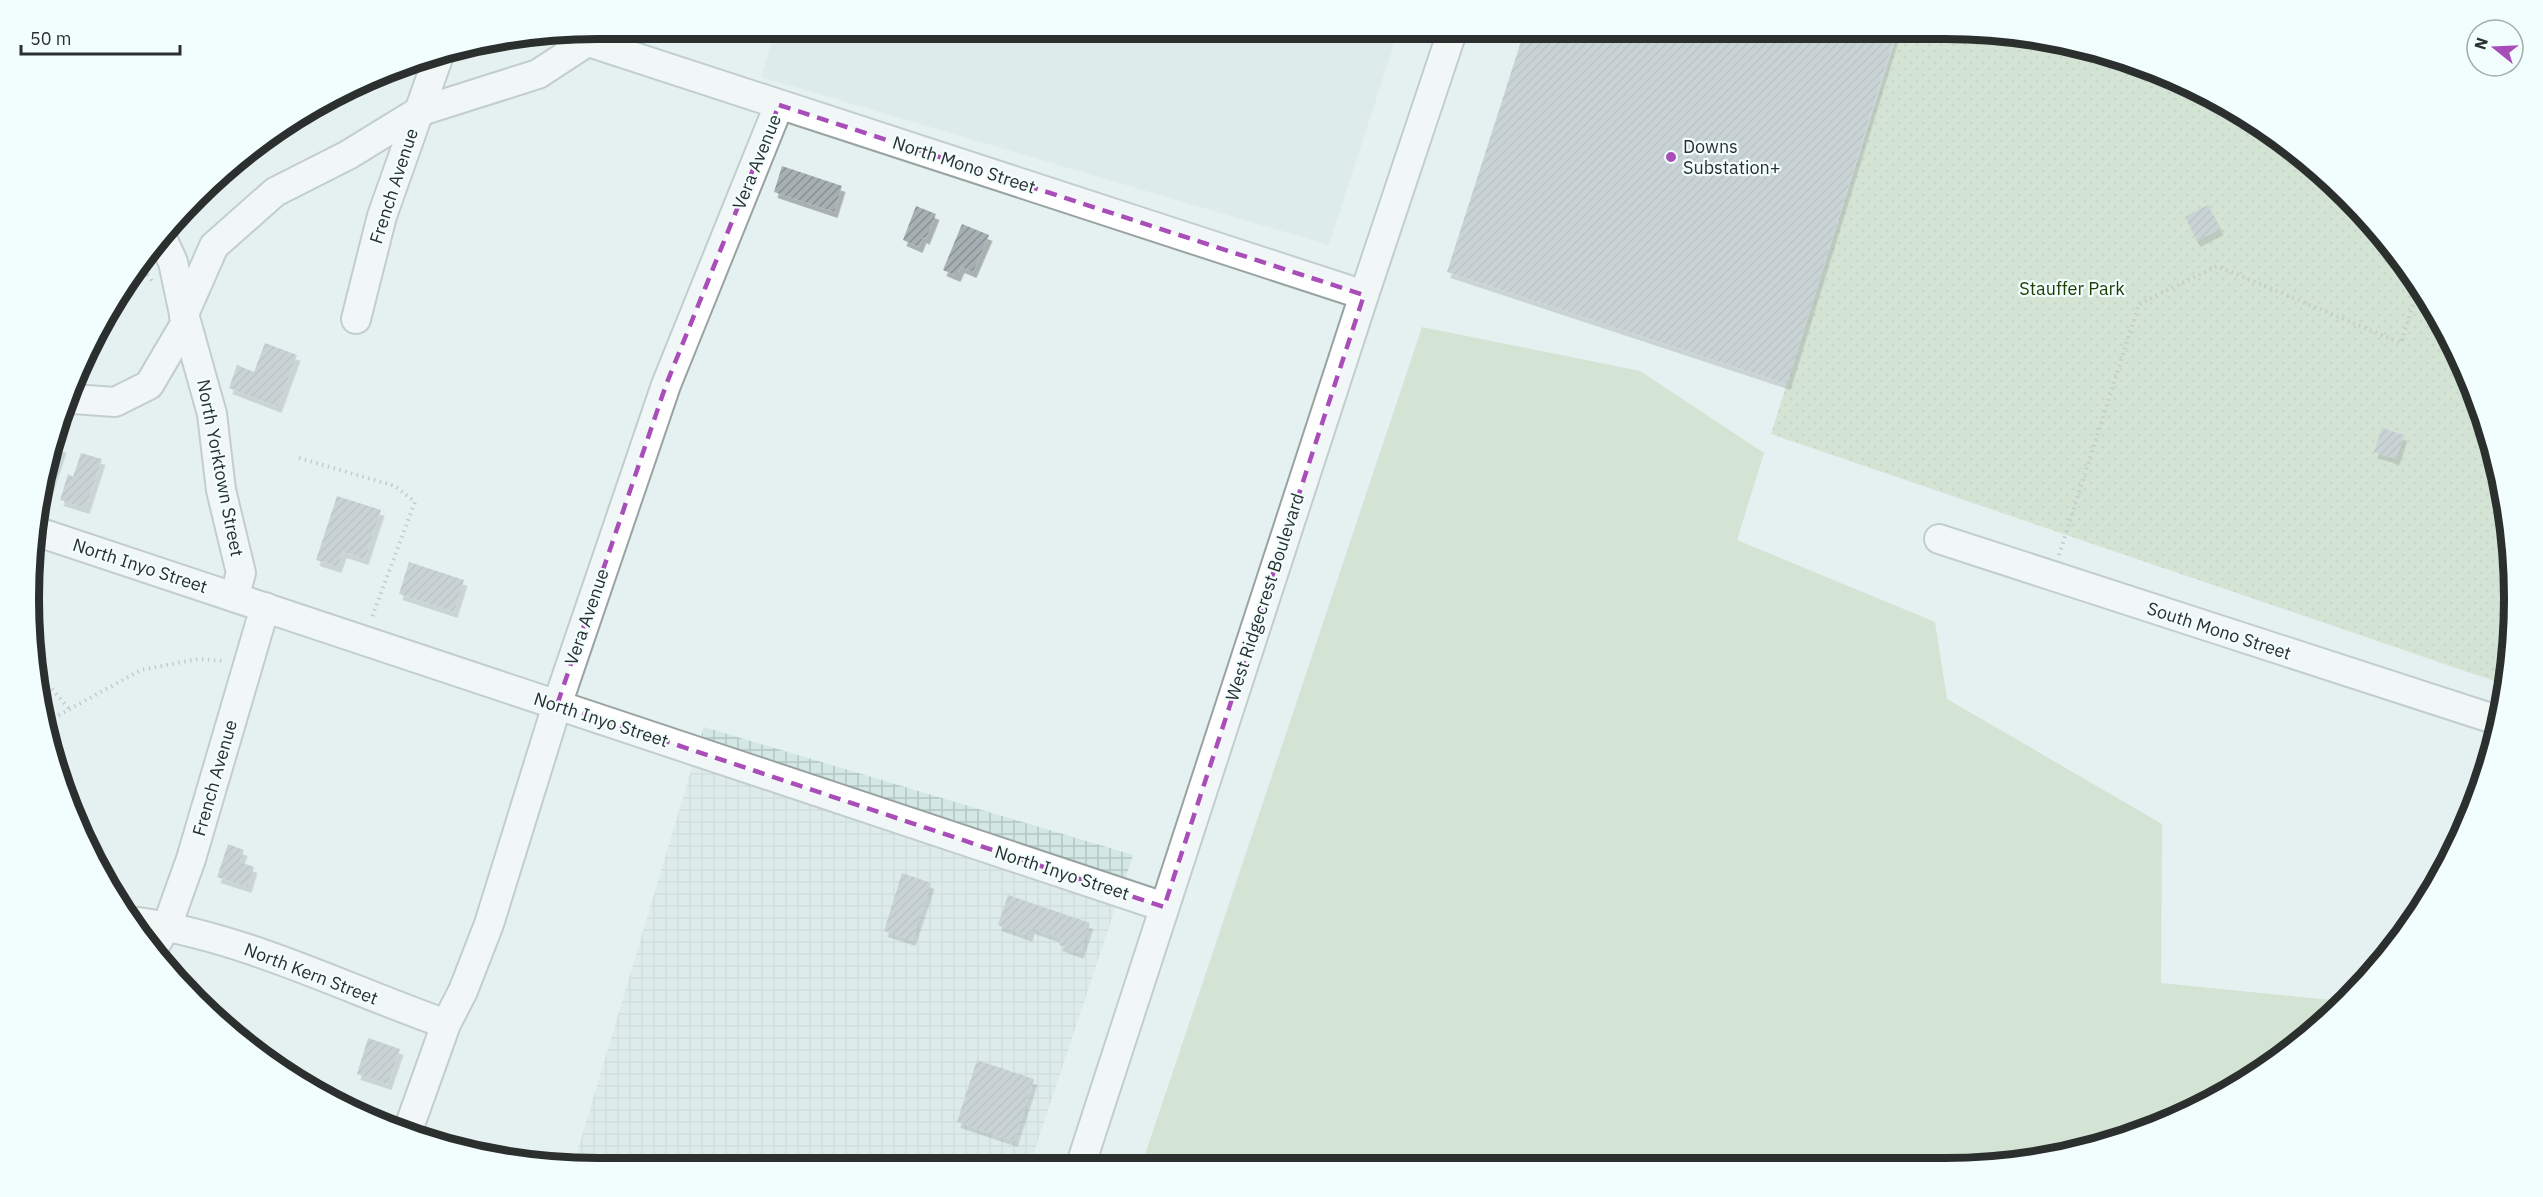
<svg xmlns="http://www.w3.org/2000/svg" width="2543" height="1197" font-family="'IBM Plex Sans',sans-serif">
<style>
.built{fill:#d3e7e4}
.industrial{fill:url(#industrial-grid)}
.grass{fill:#bcd2b2}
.park{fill:url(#park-dots)}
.building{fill:url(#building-hatch);filter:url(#shadow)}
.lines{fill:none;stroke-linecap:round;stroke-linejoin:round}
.minor-casing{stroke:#98a3a2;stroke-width:32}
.path{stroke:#969f9e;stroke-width:4;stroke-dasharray:1.5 4.5;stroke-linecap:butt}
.minor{stroke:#fff;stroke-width:28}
.marked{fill:none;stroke:#a94eb9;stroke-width:4.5;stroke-dasharray:12 8;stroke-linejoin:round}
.poi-dot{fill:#a94eb9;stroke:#f2fefd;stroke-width:2}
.labels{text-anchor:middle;stroke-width:4.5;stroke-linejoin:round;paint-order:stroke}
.poi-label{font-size:18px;fill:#2b302f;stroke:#f2fefd;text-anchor:start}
.street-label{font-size:18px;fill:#2b302f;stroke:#f2fefd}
.park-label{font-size:18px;fill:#1c3d02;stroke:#f2fefd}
.rim{fill:none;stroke:#2b302f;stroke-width:8}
</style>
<defs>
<pattern id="industrial-grid" width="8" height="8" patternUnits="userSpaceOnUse" patternTransform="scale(1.5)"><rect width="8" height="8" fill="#d3e7e4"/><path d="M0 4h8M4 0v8" fill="none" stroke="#b5c6c4"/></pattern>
<pattern id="park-dots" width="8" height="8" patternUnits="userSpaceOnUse" patternTransform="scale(1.5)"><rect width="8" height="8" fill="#bcd2b2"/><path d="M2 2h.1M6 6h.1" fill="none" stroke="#a2b599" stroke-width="1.8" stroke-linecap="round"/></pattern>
<pattern id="building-hatch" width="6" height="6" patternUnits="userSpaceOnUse" patternTransform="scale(1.5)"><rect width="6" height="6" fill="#a6b0b3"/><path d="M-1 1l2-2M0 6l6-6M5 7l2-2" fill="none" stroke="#879092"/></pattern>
<filter id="shadow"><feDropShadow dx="3.5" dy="6" stdDeviation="0" flood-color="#0004"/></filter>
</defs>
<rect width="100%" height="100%" fill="#e5f1f0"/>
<path class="built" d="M 776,29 L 1399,29 L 1329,245 L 761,77 Z"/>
<path class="industrial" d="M 704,727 L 1133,855 L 1029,1167 L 598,1168 L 573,1166 Z"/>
<path class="grass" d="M 1422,327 L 1640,371 L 1764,453 L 1737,540 L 1935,622 L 1947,699 L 2162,824 L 2161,983 L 2342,1001 L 2291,1051 L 2162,1125 L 2019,1164 L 1141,1167 Z"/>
<path class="park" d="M 1899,29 L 1945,29 L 2056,40 L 2163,72 L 2261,125 L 2348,196 L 2419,282 L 2471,381 L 2504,488 L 2514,599 L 2506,685 L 1771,434 Z"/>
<g class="building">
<path d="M 1525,29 L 1897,29 L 1787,384 L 1447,272 Z"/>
<path d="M 782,166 L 842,186 L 834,212 L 774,192 Z"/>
<path d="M 2208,205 L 2220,229 L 2197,241 L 2185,217 Z"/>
<path d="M 916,206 L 936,214 L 926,239 L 923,237 L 919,247 L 903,240 Z"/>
<path d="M 962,224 L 989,235 L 973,272 L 961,267 L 957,276 L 943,270 Z"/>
<path d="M 265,343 L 297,355 L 278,407 L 229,388 L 237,365 L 254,372 Z"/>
<path d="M 2382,428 L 2404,435 L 2396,459 L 2374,452 Z"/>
<path d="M 56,444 L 63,447 L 49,489 L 40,486 Z"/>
<path d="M 81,453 L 102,459 L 86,508 L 60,500 L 68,474 L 73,477 Z"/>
<path d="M 337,496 L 381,510 L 365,559 L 343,552 L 338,567 L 316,560 Z"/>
<path d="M 409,562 L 464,580 L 454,612 L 399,594 Z"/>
<path d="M 228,844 L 244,850 L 240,862 L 254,867 L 248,887 L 217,877 Z"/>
<path d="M 902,873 L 931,883 L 912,940 L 884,931 Z"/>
<path d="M 1008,895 L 1090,923 L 1080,953 L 1059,945 L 1061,938 L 1031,928 L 1029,936 L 998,925 Z"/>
<path d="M 368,1038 L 400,1049 L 388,1084 L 357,1074 Z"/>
<path d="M 977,1060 L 1034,1079 L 1014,1141 L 957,1122 Z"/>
</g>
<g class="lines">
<g class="minor-casing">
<g id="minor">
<path d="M 564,34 L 1364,295"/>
<path d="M 161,236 L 173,262 L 184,314 L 212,414 L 221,490 L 241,573 L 234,597"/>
<path d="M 356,319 L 382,216 L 439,55"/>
<path d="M 73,399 L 115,402 L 149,385 L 185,324 L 184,314 L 214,246 L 275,192 L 348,155 L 418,112 L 538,74 L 587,42"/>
<path d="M 38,532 L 1164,907"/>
<path d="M 1939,539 L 2500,721"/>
<path d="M 139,922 C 247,938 344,988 446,1024"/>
<path d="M 155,945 L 167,926 L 191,859 L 265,607"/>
<path d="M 407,1133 L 446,1024 L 463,991 L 489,924 L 557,705 L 666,385 L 779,105"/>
<path d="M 1080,1167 L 1364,295 L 1453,29"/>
</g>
</g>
<g class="path">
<path d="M 140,265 L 152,281"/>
<path d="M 299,458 L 395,486 L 415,502 L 372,617"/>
<path d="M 2059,555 L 2139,304 L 2217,266 L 2401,343 L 2418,289 L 2423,291"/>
<path d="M 34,665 L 39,674 L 70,710"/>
<path d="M 48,721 L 141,670 L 198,659 L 226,661"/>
</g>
<use href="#minor" class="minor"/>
</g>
<path d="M0 0H2543V1197H0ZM 779,105 L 1364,295 L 1164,907 L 557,705 L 666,385 Z" fill="#e5f1f0" fill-opacity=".55" fill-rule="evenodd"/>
<path class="marked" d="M 779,105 L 1364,295 L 1164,907 L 557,705 L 666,385 Z"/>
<circle class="poi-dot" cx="1671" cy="157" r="6"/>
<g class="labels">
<g class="poi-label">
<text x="1683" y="153">Downs<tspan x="1683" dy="21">Substation+</tspan></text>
</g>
<g class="street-label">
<text transform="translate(757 162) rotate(-68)" y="6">Vera Avenue</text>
<text transform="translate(964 165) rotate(18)" y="6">North Mono Street</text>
<text transform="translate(394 186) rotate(-72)" y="6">French Avenue</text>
<text transform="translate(220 468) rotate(79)" y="6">North Yorktown Street</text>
<text transform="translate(140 566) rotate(18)" y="6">North Inyo Street</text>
<text transform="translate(1265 597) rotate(-72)" y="6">West Ridgecrest Boulevard</text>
<text transform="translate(587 617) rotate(-71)" y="6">Vera Avenue</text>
<text transform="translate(2219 631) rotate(18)" y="6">South Mono Street</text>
<text transform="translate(601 720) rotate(18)" y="6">North Inyo Street</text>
<text transform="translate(215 778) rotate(-74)" y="6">French Avenue</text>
<text transform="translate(1062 873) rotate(18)" y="6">North Inyo Street</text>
<text transform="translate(311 974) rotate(21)" y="6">North Kern Street</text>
</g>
<g class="park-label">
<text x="2072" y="295">Stauffer Park</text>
</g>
</g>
<path d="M0 0H2543V1197H0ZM598 39H1945A559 559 0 0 1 2504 598V599A559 559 0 0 1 1945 1158H598A559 559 0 0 1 39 599V598A559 559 0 0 1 598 39Z" fill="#f2fefd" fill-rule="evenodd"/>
<path class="rim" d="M598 39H1945A559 559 0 0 1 2504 598V599A559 559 0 0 1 1945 1158H598A559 559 0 0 1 39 599V598A559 559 0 0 1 598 39Z"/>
<g transform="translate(2495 48) rotate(288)"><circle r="28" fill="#f2fefd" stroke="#a2acab" stroke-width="1.5"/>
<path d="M0-4.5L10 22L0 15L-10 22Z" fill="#a94eb9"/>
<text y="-9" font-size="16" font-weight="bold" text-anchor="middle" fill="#2b302f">N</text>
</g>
<path d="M21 45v9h159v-9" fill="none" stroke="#2b302f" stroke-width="3"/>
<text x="30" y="45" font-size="18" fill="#2b302f" stroke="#f2fefd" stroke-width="4.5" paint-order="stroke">50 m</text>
</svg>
